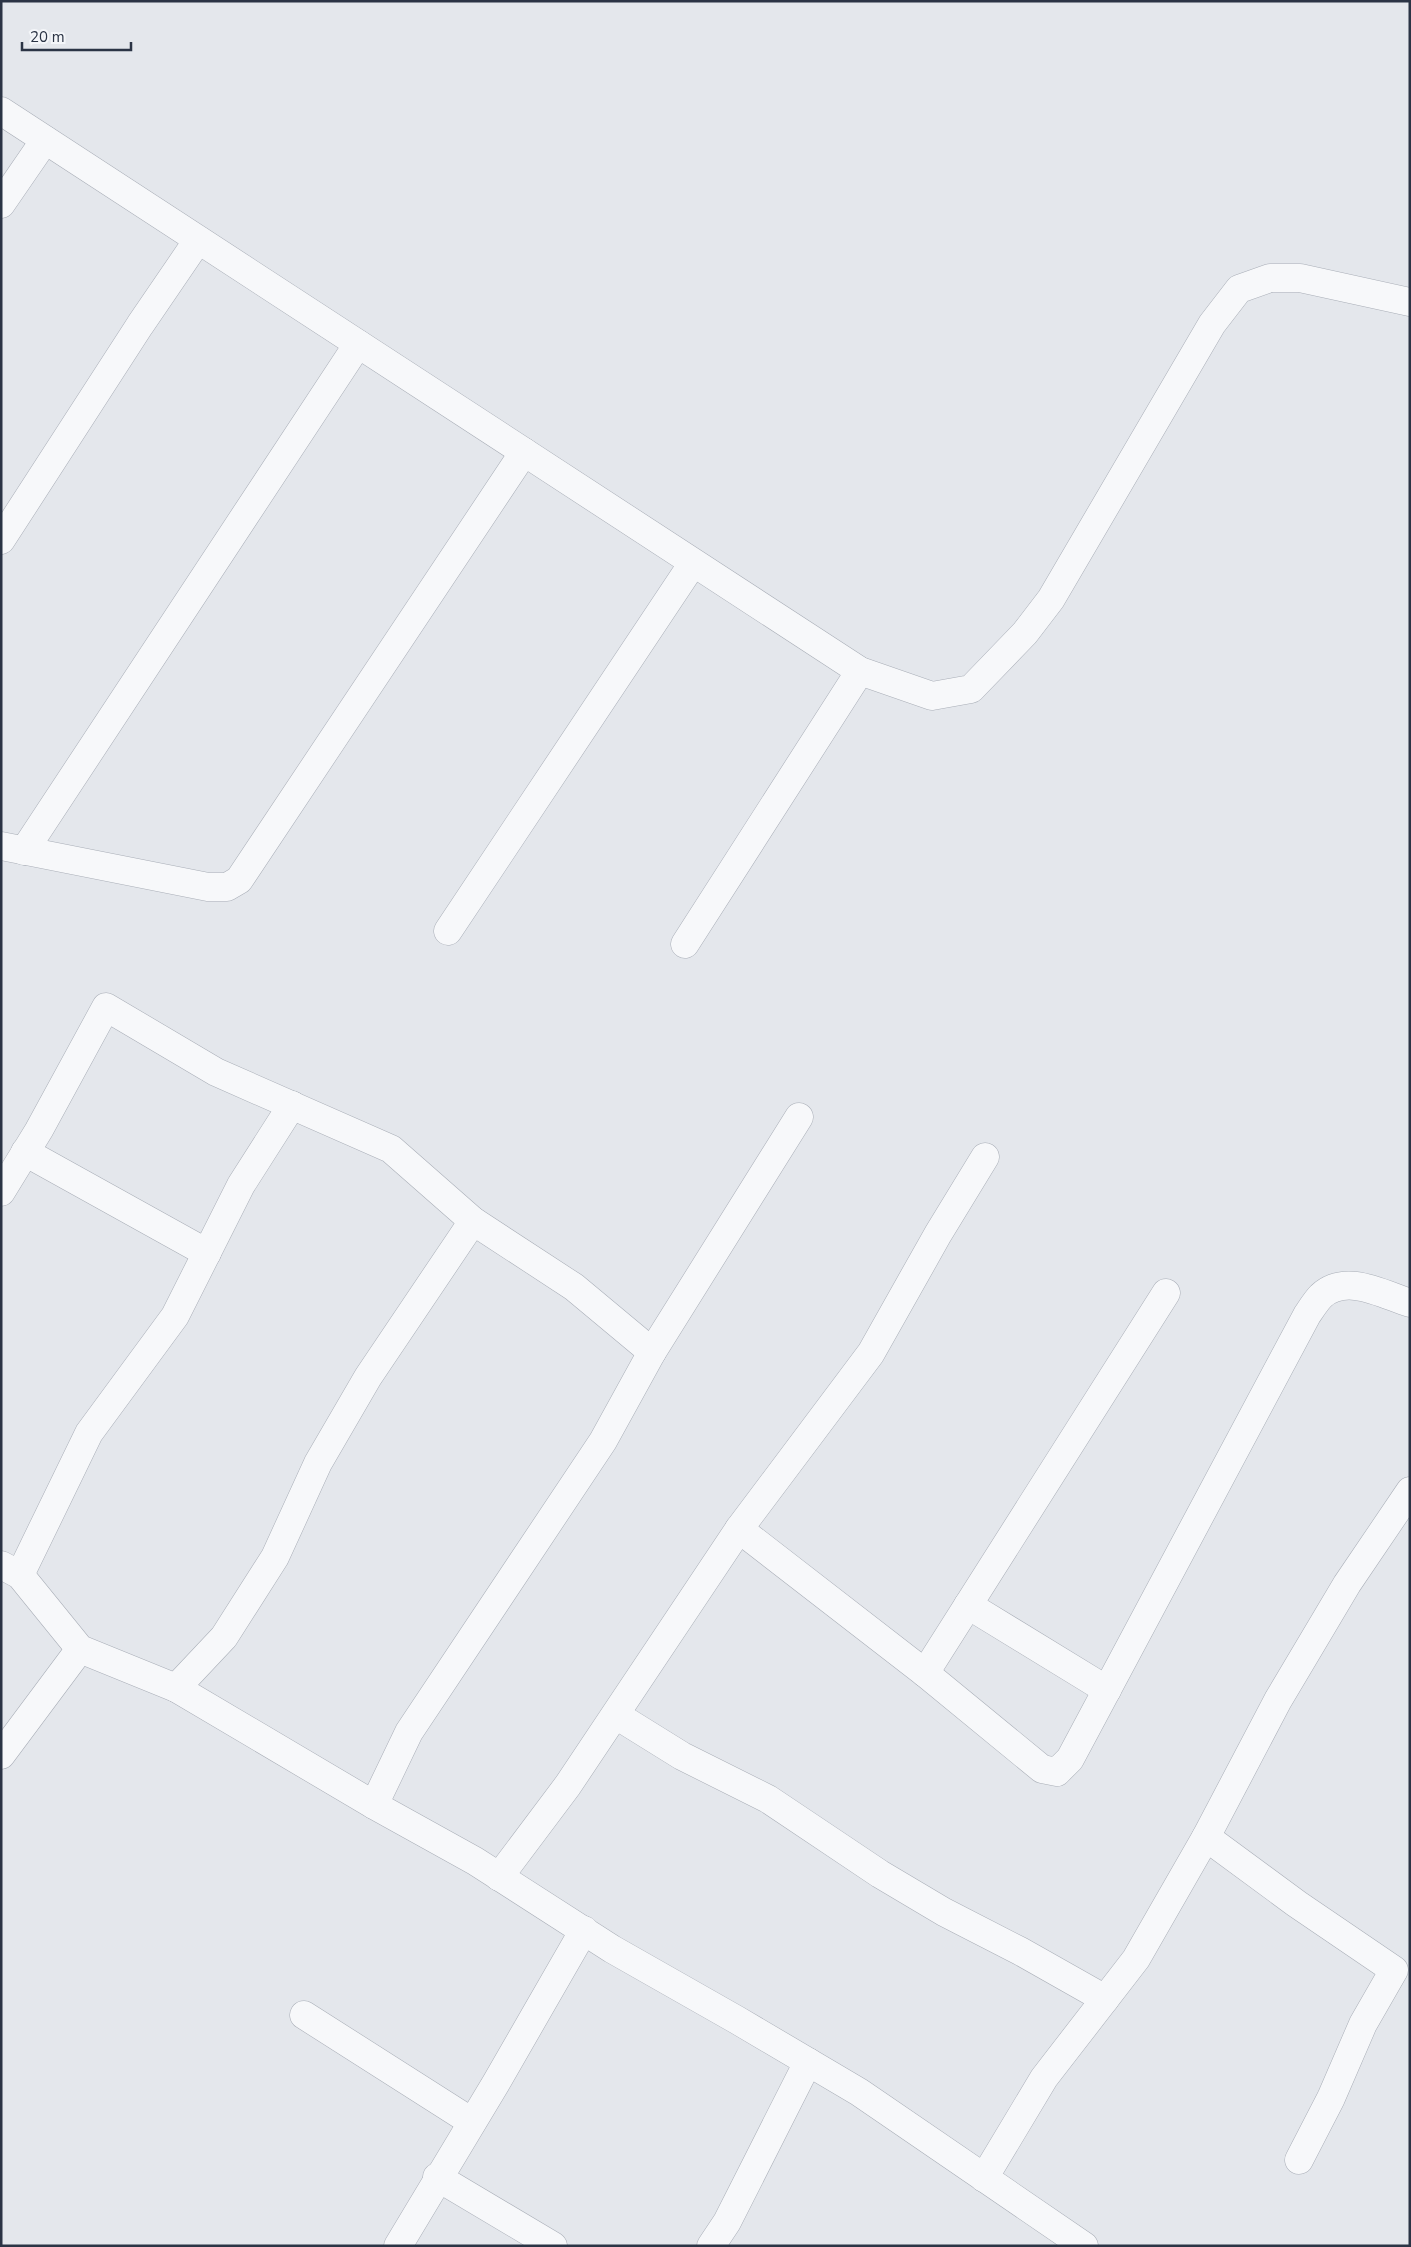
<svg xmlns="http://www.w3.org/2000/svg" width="1411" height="2247" font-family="'Nunito Sans',sans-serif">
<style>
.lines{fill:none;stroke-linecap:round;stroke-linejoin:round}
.minor-casing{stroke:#a9aeb7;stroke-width:29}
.minor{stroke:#f7f8fa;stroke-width:28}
</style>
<rect width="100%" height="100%" fill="#e4e7ec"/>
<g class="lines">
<g class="minor-casing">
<g id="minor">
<path d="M 1,111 L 860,671 L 932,696 L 971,689 L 1025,633 L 1051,599 L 1212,324 L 1239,289 L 1270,278 L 1300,278 L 1410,302"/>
<path d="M 1,204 L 45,140"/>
<path d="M 1,540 L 140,325 L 198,240"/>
<path d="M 1,846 L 208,887 L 227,887 L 239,880 L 524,452"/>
<path d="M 24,851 L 358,344"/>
<path d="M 448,931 L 693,563"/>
<path d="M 685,944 L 860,671"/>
<path d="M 25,1152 L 207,1253"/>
<path d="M 1,1192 L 39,1130 L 106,1007 L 216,1072 L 391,1149 L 473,1221 L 574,1287 L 652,1352 L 603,1441 L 409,1732 L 374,1805"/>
<path d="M 652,1352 L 799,1117"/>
<path d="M 739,1529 L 925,1673 L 1042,1769 L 1057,1772 L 1070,1759 L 1307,1315 C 1311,1309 1316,1301 1321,1296 C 1346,1273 1382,1294 1410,1303"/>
<path d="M 1,1565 L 20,1575 L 80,1649 L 176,1688 L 374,1805 L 475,1861 L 612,1949 L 737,2020 L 859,2092 L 1084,2246"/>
<path d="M 20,1575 L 89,1433 L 175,1316 L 241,1185 L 292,1105"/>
<path d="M 968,1605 L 1107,1690"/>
<path d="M 925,1673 L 1166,1293"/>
<path d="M 176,1688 L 224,1637 L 275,1557 L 318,1463 L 368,1377 L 473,1221"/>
<path d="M 616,1715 L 682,1756 L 768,1799 L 880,1874 L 944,1912 L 1020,1951 L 1105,1999"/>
<path d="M 1,1755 L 80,1649"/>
<path d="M 1206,1837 L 1297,1904 L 1394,1970 L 1363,2024 L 1331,2098 L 1299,2160"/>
<path d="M 499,1877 L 568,1785 L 739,1529 L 871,1353 L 938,1234 L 985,1157"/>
<path d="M 304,2015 L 472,2122"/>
<path d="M 437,2177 L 553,2246"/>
<path d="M 984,2178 L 1044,2078 L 1136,1959 L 1206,1837 L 1278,1700 L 1347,1584 L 1410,1491"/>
<path d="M 398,2246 L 496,2083 L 584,1930"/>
<path d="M 711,2246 L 727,2222 L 808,2062"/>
</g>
</g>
<use href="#minor" class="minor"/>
</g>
<rect width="1411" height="2247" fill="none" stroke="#2b3445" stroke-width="5"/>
<path d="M22 42v8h109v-8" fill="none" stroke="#2b3445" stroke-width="2.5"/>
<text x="30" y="42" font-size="15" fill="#2b3445" stroke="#f4f6f9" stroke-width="4" paint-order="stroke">20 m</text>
</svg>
